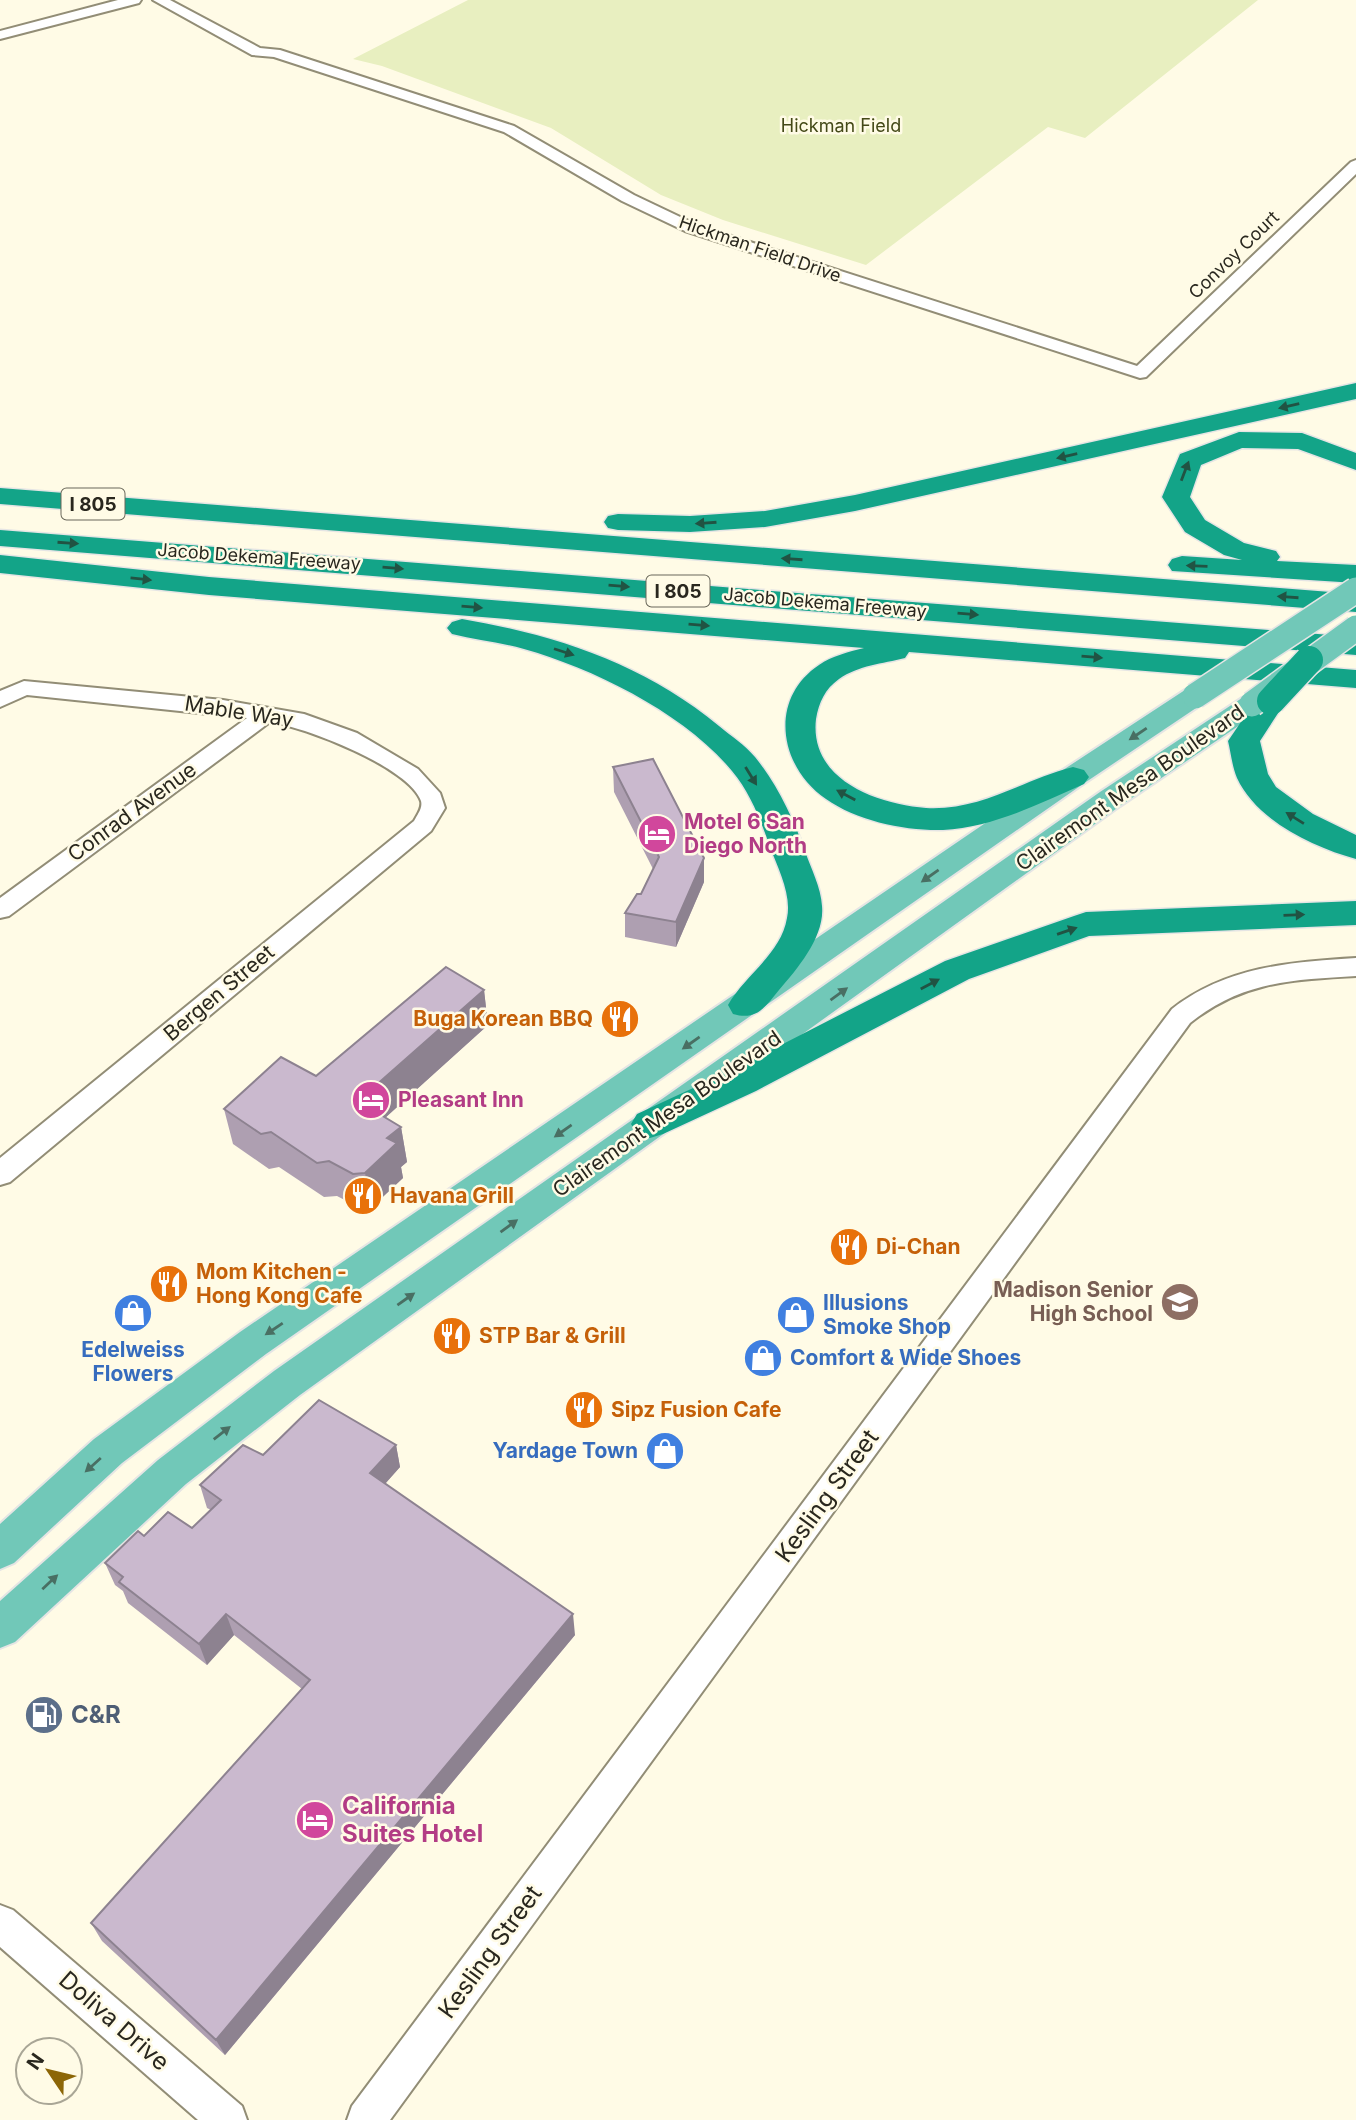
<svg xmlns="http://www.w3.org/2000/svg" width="1356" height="2120" font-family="Inter,sans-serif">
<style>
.green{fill:#e8efc0}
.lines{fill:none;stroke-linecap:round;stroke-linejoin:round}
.minor-casing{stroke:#928d76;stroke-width:4}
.major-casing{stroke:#e5e5e4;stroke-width:4}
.highway-casing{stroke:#e5e5e4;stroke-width:3}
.minor{fill:#fff;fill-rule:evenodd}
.major{fill:#71c8b8;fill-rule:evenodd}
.highway{fill:#13a488;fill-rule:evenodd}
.major-bridge-casing{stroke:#e5e5e4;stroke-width:28;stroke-linecap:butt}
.highway-bridge-casing{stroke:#e5e5e4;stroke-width:31;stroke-linecap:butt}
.major-bridge{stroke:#71c8b8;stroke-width:25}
.highway-bridge{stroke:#13a488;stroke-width:28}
.wall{fill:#ae9fb1}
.shaded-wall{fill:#8d8290}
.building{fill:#cab9ce;stroke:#8d8290;stroke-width:2}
.oneway{fill:#215343}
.oneway2{fill:#496f63}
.labels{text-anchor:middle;stroke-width:5;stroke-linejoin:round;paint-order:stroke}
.far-park-label{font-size:18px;fill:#444917;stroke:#fffbe6}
.far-street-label{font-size:18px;fill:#29271e;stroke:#fffbe6}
.shield{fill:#fffbe6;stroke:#69675a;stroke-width:2}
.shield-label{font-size:19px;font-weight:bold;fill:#29271e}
.street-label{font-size:21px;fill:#29271e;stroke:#fffbe6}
.hotel-label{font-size:21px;font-weight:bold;fill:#b23c85;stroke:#fffbe6;text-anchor:start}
.food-label{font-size:21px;font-weight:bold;fill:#c56008;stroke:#fffbe6;text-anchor:start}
.education-label{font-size:21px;font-weight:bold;fill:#785e54;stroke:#fffbe6;text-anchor:end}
.shop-label{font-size:21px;font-weight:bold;fill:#366cbe;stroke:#fffbe6;text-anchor:start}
.near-street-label{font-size:24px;fill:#29271e;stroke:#fffbe6}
.near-service-label{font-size:24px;font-weight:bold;fill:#4e5e75;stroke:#fffbe6;text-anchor:start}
.near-hotel-label{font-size:24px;font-weight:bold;fill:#b23c85;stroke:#fffbe6;text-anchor:start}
</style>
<rect width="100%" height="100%" fill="#fffbe6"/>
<path class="green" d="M 468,0 L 1258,0 L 1085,138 L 1048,127 L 866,265 L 723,220 L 661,195 L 551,128 L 382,66 L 353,59 Z"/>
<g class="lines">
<g class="minor-casing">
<g id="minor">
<path d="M 118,0 L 141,0 L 139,3 L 0,39 L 0,31 Z"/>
<path d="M 153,0 L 170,0 L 260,48 L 280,50 L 514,126 L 634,195 L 697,225 L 1137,366 L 1351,162 L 1356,160 L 1356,174 L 1146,377 L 1140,378 L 685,231 L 622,201 L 504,132 L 274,57 L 252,55 Z"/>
<path d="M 24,681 L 223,700 L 304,714 L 357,733 L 418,769 L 440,793 L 445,808 L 431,831 L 10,1182 L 0,1185 L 0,1158 L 414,821 C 417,815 423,808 421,801 C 409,767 305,727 270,722 L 9,916 L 0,918 L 0,898 L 247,718 L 27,695 L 0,707 L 0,691 Z"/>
<path d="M 1356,958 L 1356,976 C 1292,980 1242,981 1190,1023 L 390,2120 L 347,2120 L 352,2106 L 1172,1009 C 1226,967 1289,962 1356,958 Z"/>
<path d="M 0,1905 L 13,1910 L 242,2106 L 247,2120 L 198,2120 L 0,1947 Z"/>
</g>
</g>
<g class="major-casing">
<g id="major">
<path d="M 1195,687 L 1205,690 L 1209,696 L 1205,702 L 1083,784 L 266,1354 L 122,1463 L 14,1563 L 0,1569 L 0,1524 L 94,1439 L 240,1332 L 1063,770 L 1185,690 Z"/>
<path d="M 1252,695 L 1262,698 L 1266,704 L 1262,710 L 1120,806 L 300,1395 L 186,1484 L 15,1642 L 0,1648 L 0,1601 L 158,1460 L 274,1371 L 1100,792 L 1242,698 Z"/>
</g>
</g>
<g class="highway-casing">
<g id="highway">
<path d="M 1356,383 L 1356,399 L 855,511 L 765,527 L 690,532 L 618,530 L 608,528 L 604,522 L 608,516 L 618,514 L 690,516 L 765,511 L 855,495 Z"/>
<path d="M 1239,432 L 1302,433 L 1356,453 L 1356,470 L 1298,449 L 1242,448 L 1201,465 L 1190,497 L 1205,520 L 1244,543 L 1276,551 L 1280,557 L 1277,561 L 1356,565 L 1356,583 L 1172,571 L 1168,565 L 1172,559 L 1182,556 L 1242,560 L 1224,555 L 1185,532 L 1162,497 L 1180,454 Z"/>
<path d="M 0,488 L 1356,594 L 1356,612 L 0,504 Z"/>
<path d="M 0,530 L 1356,637 L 1356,655 L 0,546 Z"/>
<path d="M 0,555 L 209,577 L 1356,670 L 1356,688 L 909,652 L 905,658 C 882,664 859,665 839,679 C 825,689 819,702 816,719 C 809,780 877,804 926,808 C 981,811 1022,780 1073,767 L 1084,770 L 1089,777 L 1084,784 C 1039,804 993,827 943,830 C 905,831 857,821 826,799 C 779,767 768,699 819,665 C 832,656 848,652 864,648 L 209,595 L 0,573 Z"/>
<path d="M 462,619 C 556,635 644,664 719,726 C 731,736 745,745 755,757 C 777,784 793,818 805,851 C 811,869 821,887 822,906 C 825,936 798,968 779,990 C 765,1007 757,1021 733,1014 L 728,1005 C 745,975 781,954 787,918 C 792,895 778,868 770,847 C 761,821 750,792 732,771 C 685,714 595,669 524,649 C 500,642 476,640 452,634 L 447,628 L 452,622 Z"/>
<path d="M 1271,691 L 1282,694 L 1286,701 L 1260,741 L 1268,774 L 1276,787 L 1313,814 L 1356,835 L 1356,859 C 1313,847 1257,821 1237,778 C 1232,766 1231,753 1228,741 L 1260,694 Z"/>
<path d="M 1356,901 L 1356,925 L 1089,936 L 969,979 L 756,1091 L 663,1134 L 650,1138 L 637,1134 L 631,1124 L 637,1114 L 730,1071 L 945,961 L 1074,916 L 1086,912 Z"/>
</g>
</g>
<use href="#minor" class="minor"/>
<use href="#major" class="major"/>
<use href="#highway" class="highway"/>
<g class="major-bridge-casing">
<g id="major-bridge">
<path d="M 1195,696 L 1356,590"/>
<path d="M 1252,704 L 1356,628"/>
</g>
</g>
<g class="highway-bridge-casing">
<path id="highway-bridge" d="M 1271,701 L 1309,660"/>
</g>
<use href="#major-bridge" class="major-bridge"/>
<use href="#highway-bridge" class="highway-bridge"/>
</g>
<g class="wall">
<path d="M 613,767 L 704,858 L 704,882 L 676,947 L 625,937 L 625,913 L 641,894 L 653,869 L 614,792 Z"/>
<path d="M 484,990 L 488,1025 L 385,1118 L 401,1127 L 407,1162 L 401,1167 L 403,1178 L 372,1207 L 360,1208 L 337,1196 L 324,1197 L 279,1167 L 269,1169 L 233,1144 L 224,1109 L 316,1076 Z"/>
<path d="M 396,1445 L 400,1467 L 385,1484 L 575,1635 L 225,2055 L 102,1941 L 91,1923 L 302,1689 L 234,1635 L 207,1665 L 128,1603 L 123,1591 L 115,1585 L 105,1563 L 144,1536 L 192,1528 L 211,1510 L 207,1508 L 200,1485 L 263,1455 Z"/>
</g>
<g class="shaded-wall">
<path d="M 704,858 L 704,882 L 676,947 L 676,922 Z"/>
<path d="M 484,990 L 488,1025 L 365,1136 L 358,1101 Z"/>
<path d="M 401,1127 L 407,1162 L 401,1167 L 403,1178 L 372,1207 L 365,1173 L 387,1138 Z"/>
<path d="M 396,1445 L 400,1467 L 375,1495 L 370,1473 Z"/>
<path d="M 226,1614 L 234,1635 L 207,1665 L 199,1644 Z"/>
<path d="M 573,1614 L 575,1635 L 225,2055 L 216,2040 Z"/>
</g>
<g class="building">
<path d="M 653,759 L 704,858 L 676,922 L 625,913 L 637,894 L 641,894 L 659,857 L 613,767 Z"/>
<path d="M 446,967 L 484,990 L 358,1101 L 401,1127 L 387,1138 L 397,1143 L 365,1173 L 353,1174 L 329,1161 L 317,1163 L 271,1132 L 261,1134 L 224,1109 L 281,1057 L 316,1076 Z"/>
<path d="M 319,1400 L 396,1445 L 370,1473 L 573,1614 L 216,2040 L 91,1923 L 310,1680 L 226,1614 L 199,1644 L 119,1582 L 123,1577 L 105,1563 L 138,1531 L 144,1536 L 168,1512 L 192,1528 L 221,1500 L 200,1485 L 243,1445 L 263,1455 Z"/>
</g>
<defs><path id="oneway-solid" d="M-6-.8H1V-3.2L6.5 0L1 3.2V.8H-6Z" transform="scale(1.75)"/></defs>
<g class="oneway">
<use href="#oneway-solid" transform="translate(1289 406) rotate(167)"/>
<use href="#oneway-solid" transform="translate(1067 456) rotate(167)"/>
<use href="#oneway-solid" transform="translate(1185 471) rotate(-69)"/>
<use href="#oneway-solid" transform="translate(706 523) rotate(176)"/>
<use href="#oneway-solid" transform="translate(68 543) rotate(4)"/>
<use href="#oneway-solid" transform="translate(792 559) rotate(-176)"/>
<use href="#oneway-solid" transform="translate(1197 566) rotate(-178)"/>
<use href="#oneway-solid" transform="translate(393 568) rotate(5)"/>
<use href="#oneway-solid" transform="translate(141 579) rotate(6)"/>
<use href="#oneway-solid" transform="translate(619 586) rotate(5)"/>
<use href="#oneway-solid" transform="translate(1288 597) rotate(-176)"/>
<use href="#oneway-solid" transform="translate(472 607) rotate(5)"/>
<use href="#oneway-solid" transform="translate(968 614) rotate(5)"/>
<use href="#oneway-solid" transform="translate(699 625) rotate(5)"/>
<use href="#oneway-solid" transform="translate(564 652) rotate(18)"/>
<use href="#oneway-solid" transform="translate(1092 657) rotate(5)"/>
<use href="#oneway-solid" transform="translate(751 776) rotate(58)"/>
<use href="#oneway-solid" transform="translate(846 795) rotate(-152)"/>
<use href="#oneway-solid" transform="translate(1295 818) rotate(-148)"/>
<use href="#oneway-solid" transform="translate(1294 915) rotate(-2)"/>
<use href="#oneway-solid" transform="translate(1067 931) rotate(-19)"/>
<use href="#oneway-solid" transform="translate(930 984) rotate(-28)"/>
</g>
<g class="oneway2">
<use href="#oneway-solid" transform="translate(1138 734) rotate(146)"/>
<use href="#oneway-solid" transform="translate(930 876) rotate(145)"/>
<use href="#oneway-solid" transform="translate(839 994) rotate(-36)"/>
<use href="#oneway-solid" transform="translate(691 1043) rotate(145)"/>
<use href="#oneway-solid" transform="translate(563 1131) rotate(145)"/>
<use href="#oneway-solid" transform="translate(509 1226) rotate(-36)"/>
<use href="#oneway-solid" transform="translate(406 1299) rotate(-35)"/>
<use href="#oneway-solid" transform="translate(274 1329) rotate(146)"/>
<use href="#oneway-solid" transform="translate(222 1433) rotate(-38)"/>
<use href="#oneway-solid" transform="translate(93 1465) rotate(138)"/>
<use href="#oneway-solid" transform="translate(50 1582) rotate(-43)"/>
</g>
<defs>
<g id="hotel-disc" transform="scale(2.0125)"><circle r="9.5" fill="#d1479c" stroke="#fffbe6"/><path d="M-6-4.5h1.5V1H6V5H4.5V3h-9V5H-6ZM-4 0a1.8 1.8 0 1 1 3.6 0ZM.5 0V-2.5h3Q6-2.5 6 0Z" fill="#fff"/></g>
<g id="restaurant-disc" transform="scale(2.0125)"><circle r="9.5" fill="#e8710a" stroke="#fffbe6"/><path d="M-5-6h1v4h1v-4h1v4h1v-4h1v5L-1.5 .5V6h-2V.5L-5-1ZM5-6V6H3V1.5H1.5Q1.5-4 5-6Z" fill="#fff"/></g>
<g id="school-disc" transform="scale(2.0125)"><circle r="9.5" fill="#8d6e63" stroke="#fffbe6"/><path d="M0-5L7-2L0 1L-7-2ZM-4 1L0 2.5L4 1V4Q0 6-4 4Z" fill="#fff"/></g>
<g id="shop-disc" transform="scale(2.0125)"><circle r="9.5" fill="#3f7fe0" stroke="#fffbe6"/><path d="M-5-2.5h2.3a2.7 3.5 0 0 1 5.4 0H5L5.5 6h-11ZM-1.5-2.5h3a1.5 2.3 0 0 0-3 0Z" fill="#fff"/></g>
<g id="fuel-disc" transform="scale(2.0125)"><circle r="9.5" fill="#5c6f8a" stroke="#fffbe6"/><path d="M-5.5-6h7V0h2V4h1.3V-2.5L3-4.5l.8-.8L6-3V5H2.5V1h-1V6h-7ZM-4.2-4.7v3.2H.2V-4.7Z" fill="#fff"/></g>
</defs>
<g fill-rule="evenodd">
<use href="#hotel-disc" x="657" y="834"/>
<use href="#restaurant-disc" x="620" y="1019"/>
<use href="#hotel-disc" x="371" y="1100"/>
<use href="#restaurant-disc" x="363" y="1196"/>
<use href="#restaurant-disc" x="849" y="1247"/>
<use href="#restaurant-disc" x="169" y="1284"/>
<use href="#school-disc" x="1180" y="1302"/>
<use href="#shop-disc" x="133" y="1313"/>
<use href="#shop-disc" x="796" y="1315"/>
<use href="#restaurant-disc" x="452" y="1336"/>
<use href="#shop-disc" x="763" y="1358"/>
<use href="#restaurant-disc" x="584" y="1410"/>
<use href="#shop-disc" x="665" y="1451"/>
<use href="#fuel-disc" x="44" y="1715"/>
<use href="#hotel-disc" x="315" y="1820"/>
</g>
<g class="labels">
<g class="far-park-label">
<text x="841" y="132">Hickman Field</text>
</g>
<g class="far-street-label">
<text transform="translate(760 249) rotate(19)" y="6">Hickman Field Drive</text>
<text transform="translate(1234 255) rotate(-44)" y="6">Convoy Court</text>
<text transform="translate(259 557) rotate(4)" y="6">Jacob Dekema Freeway</text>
<text transform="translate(825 603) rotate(5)" y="6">Jacob Dekema Freeway</text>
</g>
<g class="shield">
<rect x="61.5" y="488.5" width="63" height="31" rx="5"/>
<rect x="646.5" y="575.5" width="63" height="31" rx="5"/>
</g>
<g class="shield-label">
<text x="93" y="511">I 805</text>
<text x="678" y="598">I 805</text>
</g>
<g class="street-label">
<text transform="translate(239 712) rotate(9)" y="7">Mable Way</text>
<text transform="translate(1130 788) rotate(-35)" y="7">Clairemont Mesa Boulevard</text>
<text transform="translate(132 812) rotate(-36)" y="7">Conrad Avenue</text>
<text transform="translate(219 993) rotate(-40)" y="7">Bergen Street</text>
<text transform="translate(667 1114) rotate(-35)" y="7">Clairemont Mesa Boulevard</text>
</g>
<g class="hotel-label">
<text x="684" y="829">Motel 6 San<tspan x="684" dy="24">Diego North</tspan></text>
<text x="398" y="1107">Pleasant Inn</text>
</g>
<g class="food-label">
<text x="593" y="1026" text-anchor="end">Buga Korean BBQ</text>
<text x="390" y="1203">Havana Grill</text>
<text x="876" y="1254">Di-Chan</text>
<text x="196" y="1279">Mom Kitchen -<tspan x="196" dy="24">Hong Kong Cafe</tspan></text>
<text x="479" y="1343">STP Bar &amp; Grill</text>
<text x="611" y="1417">Sipz Fusion Cafe</text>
</g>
<g class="education-label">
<text x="1153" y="1297">Madison Senior<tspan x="1153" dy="24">High School</tspan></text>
</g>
<g class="shop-label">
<text x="823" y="1310">Illusions<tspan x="823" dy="24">Smoke Shop</tspan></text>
<text x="133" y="1357" text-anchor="middle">Edelweiss<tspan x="133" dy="24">Flowers</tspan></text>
<text x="790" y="1365">Comfort &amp; Wide Shoes</text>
<text x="638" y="1458" text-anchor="end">Yardage Town</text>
</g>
<g class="near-street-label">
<text transform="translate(827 1496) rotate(-54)" y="8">Kesling Street</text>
<text transform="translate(490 1952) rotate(-54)" y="8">Kesling Street</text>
<text transform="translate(114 2021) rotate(41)" y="8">Doliva Drive</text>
</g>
<g class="near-service-label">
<text x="71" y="1723">C&amp;R</text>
</g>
<g class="near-hotel-label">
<text x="342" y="1814">California<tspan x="342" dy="28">Suites Hotel</tspan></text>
</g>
</g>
<g transform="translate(49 2071) rotate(305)"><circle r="33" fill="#fffbe6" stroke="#a9a696" stroke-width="2"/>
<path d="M0-5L12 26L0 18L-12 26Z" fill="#8c6607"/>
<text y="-10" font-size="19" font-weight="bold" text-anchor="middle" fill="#29271e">N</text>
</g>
</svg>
